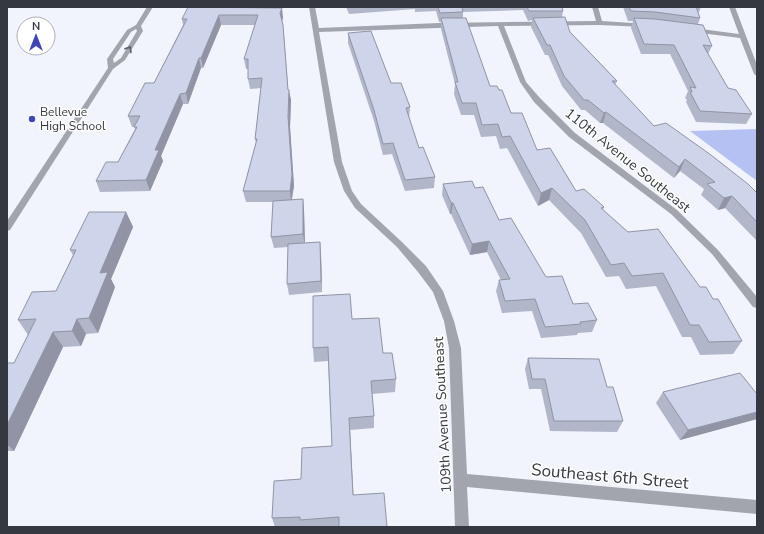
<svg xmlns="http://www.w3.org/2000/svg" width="764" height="534" font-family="'Nunito Sans',sans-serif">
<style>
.green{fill:#b5c1f3}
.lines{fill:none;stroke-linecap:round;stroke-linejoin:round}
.minor{fill:#a2a5ae;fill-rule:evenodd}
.wall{fill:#b1b6c9}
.shaded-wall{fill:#9094a4}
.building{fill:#ced4ea;stroke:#9094a4}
.oneway{stroke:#5b5e66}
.poi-dot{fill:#3e46ba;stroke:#fff;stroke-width:1.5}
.labels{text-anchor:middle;stroke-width:3;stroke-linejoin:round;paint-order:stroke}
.far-poi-label{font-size:12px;fill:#353840;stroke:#fff;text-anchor:start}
.street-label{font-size:14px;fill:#353840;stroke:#fff}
.near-street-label{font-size:17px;fill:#353840;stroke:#fff}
</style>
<rect width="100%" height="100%" fill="#f1f4fd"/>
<path class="green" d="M 757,129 L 757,181 L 690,131 Z"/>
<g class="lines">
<g class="minor">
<path d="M 147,7 L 153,7 L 141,26 L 143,31 L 125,60 L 113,69 L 10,230 L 7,231 L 7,221 L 108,68 L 107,59 L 127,30 L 136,25 ZM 136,29 L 137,31 L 121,58 L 114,63 L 113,59 L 131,32 Z"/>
<path d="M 309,7 L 315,7 L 319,28 L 439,23 L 596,21 L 592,7 L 598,7 L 602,21 L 647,24 L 648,25 L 645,27 L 599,25 L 504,26 L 526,82 L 540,98 L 575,133 L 677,210 L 718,250 L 757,297 L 757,308 L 753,307 L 712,254 L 671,214 L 569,137 L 534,102 L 520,82 L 498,26 L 319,32 L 342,162 L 352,191 L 361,204 L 403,243 L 426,266 L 443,291 L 454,321 L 461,348 L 467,474 L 757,500 L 757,514 L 467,487 L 469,527 L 455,527 L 449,348 L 444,321 L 433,292 L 418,272 L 397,247 L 355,208 L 344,191 L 334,162 Z"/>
<path d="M 729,7 L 735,7 L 757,65 L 757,76 L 754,74 L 740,38 L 693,32 L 690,30 L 693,28 L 739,34 Z"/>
</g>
</g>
<g class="wall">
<path d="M 346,7 L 562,7 L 563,11 L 562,17 L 570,32 L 617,81 L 615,85 L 654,126 L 757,193 L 757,241 L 725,208 L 718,210 L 701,195 L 704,189 L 680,171 L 674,178 L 603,123 L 600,123 L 585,110 L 581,110 L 562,86 L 548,55 L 545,55 L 531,27 L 532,20 L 528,21 L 523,10 L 463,12 L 463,18 L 490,86 L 499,90 L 511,113 L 537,150 L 576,191 L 604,207 L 603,210 L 628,232 L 700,287 L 713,299 L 742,341 L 733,354 L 700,355 L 691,337 L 682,337 L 656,286 L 626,289 L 619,276 L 606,277 L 581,233 L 549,200 L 538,206 L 507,148 L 500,149 L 496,136 L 481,137 L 474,115 L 461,115 L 454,94 L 455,84 L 441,29 L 441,22 L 439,22 L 436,11 L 415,12 L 415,9 L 349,14 Z"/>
<path d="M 623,7 L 701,7 L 699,12 L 698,12 L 700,18 L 698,24 L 712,46 L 708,54 L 728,88 L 752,114 L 746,124 L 696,122 L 686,102 L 687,100 L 685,98 L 688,91 L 670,54 L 641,54 L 631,28 L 633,21 L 628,21 Z"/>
<path d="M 276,8 L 283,17 L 282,21 L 284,35 L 288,90 L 291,100 L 290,127 L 294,186 L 292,200 L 303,199 L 304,210 L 305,243 L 320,242 L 321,253 L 322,292 L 289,295 L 287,284 L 288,247 L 274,248 L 271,237 L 273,202 L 246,202 L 243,191 L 256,143 L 255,139 L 261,88 L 250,89 L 248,79 L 248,69 L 246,69 L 244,59 L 255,25 L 221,25 L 203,68 L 201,68 L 188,104 L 183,104 L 161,156 L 163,161 L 150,191 L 100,192 L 96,181 L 118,162 L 135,129 L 134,127 L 132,127 L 128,116 L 154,83 L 183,25 L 182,19 Z"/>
<path d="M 348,33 L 391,83 L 410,107 L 409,118 L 419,148 L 435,177 L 434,188 L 405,191 L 392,154 L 383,155 L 374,121 L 348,43 Z"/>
<path d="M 443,184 L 475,188 L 499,220 L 546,277 L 573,304 L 597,320 L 592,332 L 578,333 L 577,335 L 541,338 L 532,311 L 502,313 L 496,291 L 499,280 L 501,280 L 487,252 L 470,255 L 451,214 L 450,214 L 442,195 Z"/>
<path d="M 126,212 L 133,227 L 111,279 L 115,287 L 98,333 L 86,334 L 81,346 L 63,347 L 14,451 L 7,451 L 7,363 L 14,363 L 28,335 L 18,320 L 56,291 L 73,255 L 70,250 Z"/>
<path d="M 352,319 L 383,353 L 396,379 L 395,392 L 372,394 L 374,416 L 374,428 L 350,430 L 353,495 L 387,527 L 275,527 L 272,518 L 301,479 L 332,446 L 328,361 L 314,362 L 313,348 Z"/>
<path d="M 528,358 L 607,387 L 623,421 L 617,432 L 550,431 L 541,389 L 529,389 L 525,369 Z"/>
<path d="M 663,392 L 757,394 L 757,419 L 680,440 L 656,403 Z"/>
</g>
<g class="shaded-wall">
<path d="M 282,8 L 283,17 L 282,22 L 280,13 Z"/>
<path d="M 219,15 L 221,25 L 203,68 L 201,58 Z"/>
<path d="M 283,25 L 289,100 L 289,90 L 291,100 L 290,127 L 294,186 L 291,202 L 290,191 L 288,90 Z"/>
<path d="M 199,58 L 201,68 L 188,104 L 186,93 Z"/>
<path d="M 180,94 L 183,104 L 161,156 L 163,161 L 150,191 L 146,180 L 155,150 Z"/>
<path d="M 606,112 L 603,123 L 600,123 L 604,113 Z"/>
<path d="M 685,159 L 680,171 L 674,178 L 679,167 Z"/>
<path d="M 552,188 L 549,200 L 538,206 L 541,193 Z"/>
<path d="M 732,196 L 725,208 L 718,210 L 724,198 Z"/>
<path d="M 303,199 L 304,210 L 305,246 L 303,234 Z"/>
<path d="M 451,203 L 453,203 L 451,214 L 450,214 Z"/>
<path d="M 126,212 L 133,227 L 111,279 L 115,287 L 98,333 L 89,318 L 100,273 Z"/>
<path d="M 489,241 L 487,252 L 470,255 L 472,244 Z"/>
<path d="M 320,242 L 321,253 L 322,292 L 321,281 Z"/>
<path d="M 77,319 L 86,334 L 81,346 L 72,331 Z"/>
<path d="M 53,332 L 63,347 L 14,451 L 7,444 L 7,425 Z"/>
<path d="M 757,412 L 757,419 L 680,440 L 688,430 Z"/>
<path d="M 349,418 L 350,430 L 354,506 L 353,495 Z"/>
</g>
<g class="building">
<path d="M 188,7 L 282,8 L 280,13 L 283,25 L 288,90 L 289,90 L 288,116 L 292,175 L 290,191 L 243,191 L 257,139 L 255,139 L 262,78 L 248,79 L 248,59 L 244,59 L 258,15 L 219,15 L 201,58 L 199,58 L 186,93 L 180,94 L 155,150 L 159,150 L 146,180 L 96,181 L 106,162 L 118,162 L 137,127 L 134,127 L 140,116 L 128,116 L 145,83 L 154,83 L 187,19 L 182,19 Z"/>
<path d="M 438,7 L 462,7 L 463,12 L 440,13 Z"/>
<path d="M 527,7 L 562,7 L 563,11 L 529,11 Z"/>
<path d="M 629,7 L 696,7 L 700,18 L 655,12 L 631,11 Z"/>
<path d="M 565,17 L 570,32 L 617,81 L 612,81 L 654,126 L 666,123 L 711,155 L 748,184 L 757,193 L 757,222 L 732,196 L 724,198 L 707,184 L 715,182 L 685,159 L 679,167 L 606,112 L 604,113 L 588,100 L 584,100 L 564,76 L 550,45 L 547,45 L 533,18 Z"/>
<path d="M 441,18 L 466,18 L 490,86 L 497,86 L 499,90 L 502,90 L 511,113 L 522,113 L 537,150 L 550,148 L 576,191 L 584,189 L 604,207 L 601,208 L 628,232 L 658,229 L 700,287 L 706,287 L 713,299 L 718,299 L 742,341 L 709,342 L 699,325 L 690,325 L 663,273 L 632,276 L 624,263 L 611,265 L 585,220 L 552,188 L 541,193 L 510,136 L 502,137 L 498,124 L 482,125 L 476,103 L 462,103 L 455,82 L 458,82 Z"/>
<path d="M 634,18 L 655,19 L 703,25 L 712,46 L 703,45 L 728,88 L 736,90 L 752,114 L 700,111 L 690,92 L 692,92 L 690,87 L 696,88 L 674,45 L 644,44 Z"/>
<path d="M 371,31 L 391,83 L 401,83 L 410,107 L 406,108 L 419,148 L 423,147 L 435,177 L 405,180 L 393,143 L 383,144 L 374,110 L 348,33 Z"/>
<path d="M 472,181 L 475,188 L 483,187 L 499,220 L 511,218 L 546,277 L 562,276 L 573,304 L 588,303 L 597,320 L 580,322 L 581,324 L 545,327 L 535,299 L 505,301 L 499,280 L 510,279 L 489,241 L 472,244 L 453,203 L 451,203 L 443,184 Z"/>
<path d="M 303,199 L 303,234 L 271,237 L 273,201 Z"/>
<path d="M 89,212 L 126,212 L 100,273 L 108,272 L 89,318 L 77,319 L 72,331 L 53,332 L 7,425 L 7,363 L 14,363 L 36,319 L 18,320 L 32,292 L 56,291 L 76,250 L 70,250 Z"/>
<path d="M 320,242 L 321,281 L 287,284 L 288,244 Z"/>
<path d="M 350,294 L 352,319 L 379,318 L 383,353 L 392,353 L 396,379 L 371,381 L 374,416 L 349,418 L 353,495 L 384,493 L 387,527 L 339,527 L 339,517 L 300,520 L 300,517 L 272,518 L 274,481 L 301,479 L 302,448 L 332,446 L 328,347 L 313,348 L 313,296 Z"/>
<path d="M 528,358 L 599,359 L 607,387 L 613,387 L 623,421 L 554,421 L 545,379 L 532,379 Z"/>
<path d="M 740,373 L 757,394 L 757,412 L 688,430 L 663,392 Z"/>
</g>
<defs><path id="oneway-chevron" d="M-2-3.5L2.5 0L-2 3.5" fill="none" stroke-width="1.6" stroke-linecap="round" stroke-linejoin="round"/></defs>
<use class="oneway" href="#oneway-chevron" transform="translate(129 49) rotate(-58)"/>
<circle class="poi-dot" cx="32" cy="119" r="4"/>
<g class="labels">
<g class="far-poi-label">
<text x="40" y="116">Bellevue<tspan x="40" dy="14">High School</tspan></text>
</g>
<g class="street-label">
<text transform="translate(628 160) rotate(39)" y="5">110th Avenue Southeast</text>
<text transform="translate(442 415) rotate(-93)" y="5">109th Avenue Southeast</text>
</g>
<g class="near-street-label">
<text transform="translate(610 476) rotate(5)" y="6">Southeast 6th Street</text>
</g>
</g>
<rect width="764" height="534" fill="none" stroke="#353840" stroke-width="16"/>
<g transform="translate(36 36)"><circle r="19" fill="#ffffff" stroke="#aeafb3"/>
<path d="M0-3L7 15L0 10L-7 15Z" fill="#3e46ba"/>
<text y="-6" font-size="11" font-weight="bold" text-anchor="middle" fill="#353840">N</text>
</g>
</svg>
